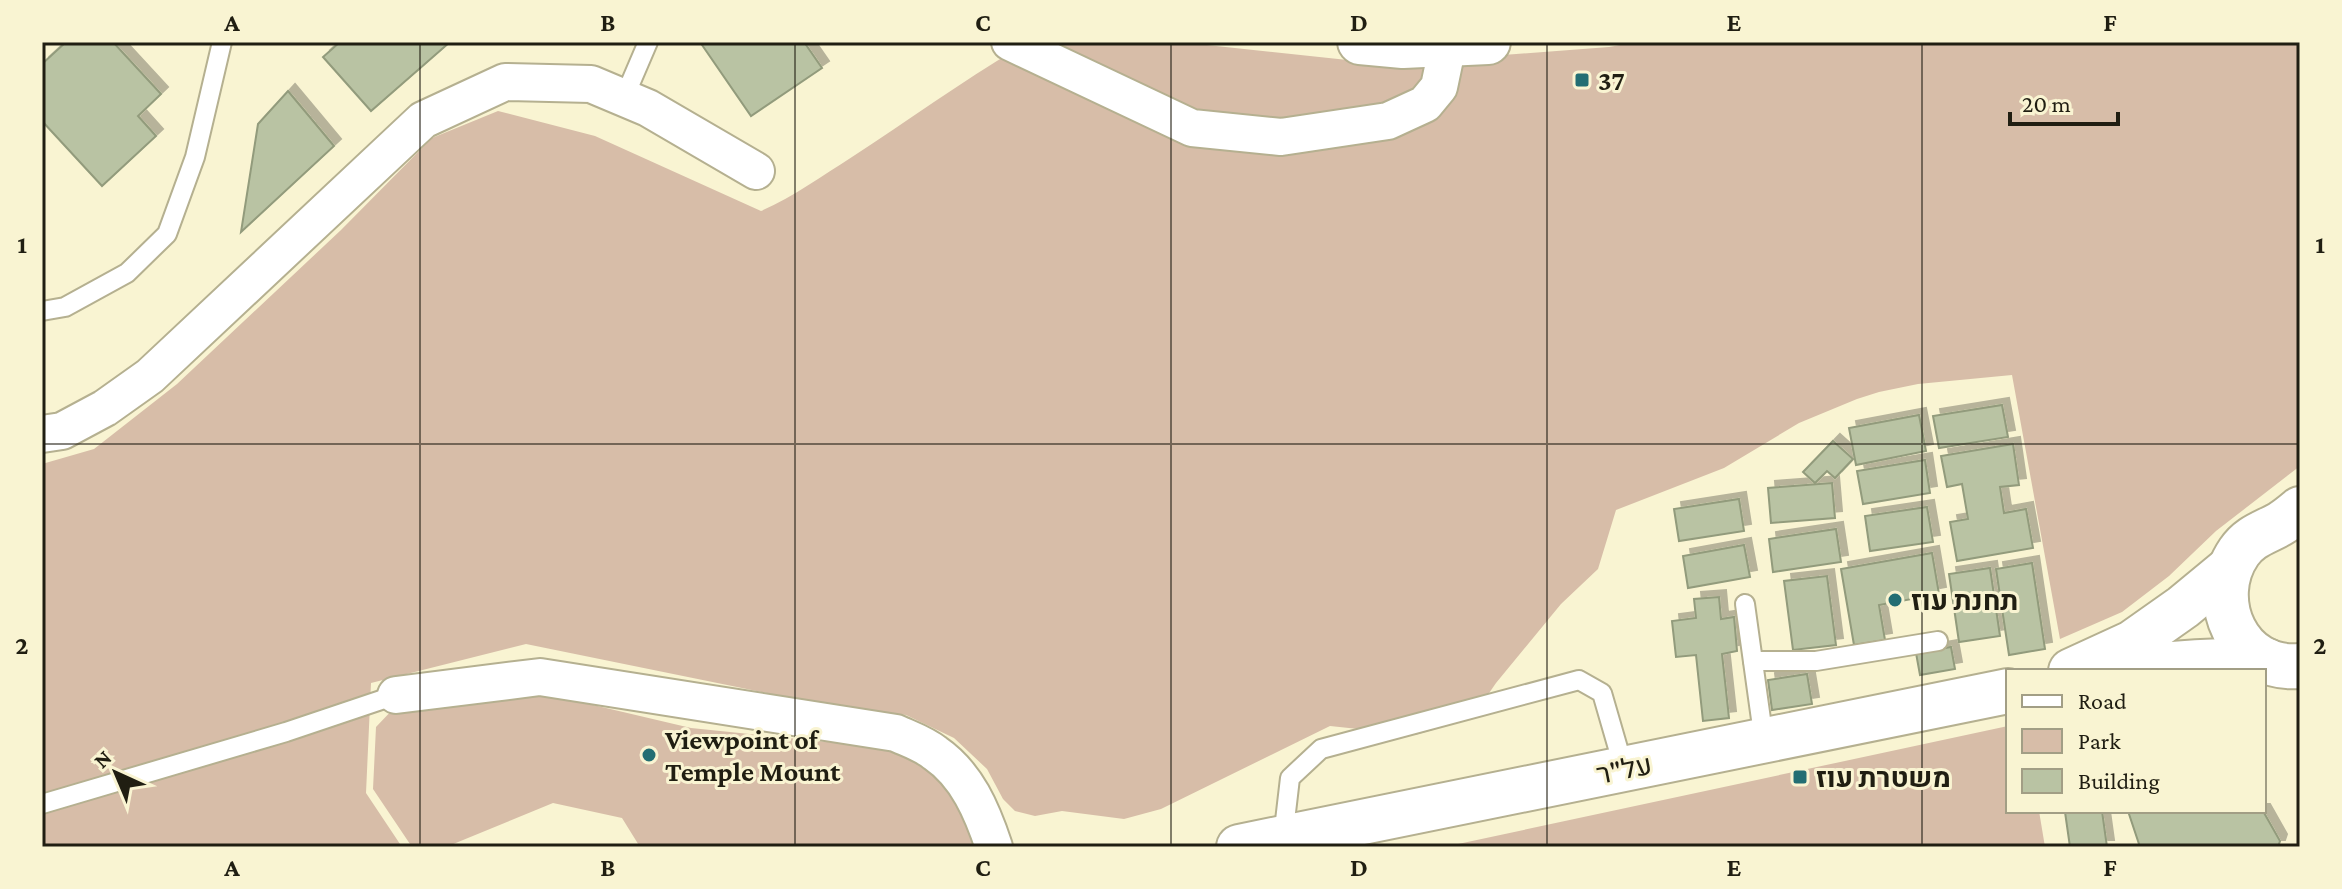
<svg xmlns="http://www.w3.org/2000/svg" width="2342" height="889" font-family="'Crimson Pro',Heebo,serif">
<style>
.green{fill:#d7bda8}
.building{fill:#b9c3a3;stroke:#929b7c;stroke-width:2;filter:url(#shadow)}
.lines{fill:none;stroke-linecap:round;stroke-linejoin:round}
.service-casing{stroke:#b5b090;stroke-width:22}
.minor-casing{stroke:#b5b090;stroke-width:40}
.tertiary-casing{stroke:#b5b090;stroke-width:48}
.service{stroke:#fff;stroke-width:18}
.minor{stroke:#fff;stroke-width:36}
.tertiary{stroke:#fff;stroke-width:44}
.grid{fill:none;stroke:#201e12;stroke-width:2;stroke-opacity:0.55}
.poi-dot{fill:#236e73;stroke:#f9f4d2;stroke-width:3}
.labels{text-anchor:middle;stroke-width:6;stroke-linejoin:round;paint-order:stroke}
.poi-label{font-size:28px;font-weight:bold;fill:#201e12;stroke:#f9f4d2;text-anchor:start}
.street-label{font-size:28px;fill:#201e12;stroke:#f9f4d2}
.neatline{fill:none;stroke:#201e12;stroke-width:3}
.grid-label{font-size:26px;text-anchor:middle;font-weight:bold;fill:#201e12}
</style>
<defs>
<filter id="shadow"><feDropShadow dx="7" dy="-7" stdDeviation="0" flood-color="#0004"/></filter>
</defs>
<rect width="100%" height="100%" fill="#f9f4d2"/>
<g class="green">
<path d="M 1028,42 L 1179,42 L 1385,64 L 1609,47 L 1637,42 L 2300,42 L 2300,466 L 2216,531 L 2169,576 L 2122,612 L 2060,639 L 2012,375 L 1918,384 L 1879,392 L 1857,399 L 1799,423 L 1724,468 L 1616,510 L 1598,569 L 1561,604 L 1496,683 L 1485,699 L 1436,729 L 1415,735 L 1330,726 L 1161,809 L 1124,819 L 1062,811 L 1035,816 L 1015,811 L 1003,799 L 987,769 L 954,738 L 906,715 L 811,702 L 526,644 L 371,683 L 366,793 L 402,847 L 42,847 L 42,464 L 94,449 L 177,384 L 341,230 L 432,138 L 498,111 L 595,136 L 761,211 C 793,197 822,176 852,157 C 910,119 968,77 1028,42 Z"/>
<path d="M 555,696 L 691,728 L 886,748 L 940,772 L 955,795 L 975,847 L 640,847 L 622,818 L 553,803 L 446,847 L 412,847 L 373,789 L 376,727 L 396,706 L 470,699 Z"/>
<path d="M 2008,726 L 2008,811 L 2039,811 L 2045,847 L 1444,847 Z"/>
</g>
<g class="building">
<path d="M 66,42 L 113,42 L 161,94 L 138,116 L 156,136 L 102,186 L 42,121 L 42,64 Z"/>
<path d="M 340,42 L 450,42 L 371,111 L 323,57 Z"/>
<path d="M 700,42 L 804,42 L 822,68 L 751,116 Z"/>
<path d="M 288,91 L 334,146 L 241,232 L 258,124 Z"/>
<path d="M 2002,405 L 2008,437 L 1939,448 L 1933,416 Z"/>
<path d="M 1919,415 L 1926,451 L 1856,465 L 1849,428 Z"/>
<path d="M 1833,441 L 1853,459 L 1835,478 L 1827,471 L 1815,483 L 1803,472 Z"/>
<path d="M 2013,444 L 2019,485 L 2000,487 L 2004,513 L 2026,509 L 2033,548 L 1957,561 L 1950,522 L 1968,519 L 1962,484 L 1947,487 L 1941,456 Z"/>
<path d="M 1925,460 L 1930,493 L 1863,504 L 1857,471 Z"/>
<path d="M 1832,483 L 1835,518 L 1771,523 L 1768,488 Z"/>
<path d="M 1739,499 L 1744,531 L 1679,541 L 1674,509 Z"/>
<path d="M 1927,507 L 1933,542 L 1870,551 L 1865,516 Z"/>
<path d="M 1836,529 L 1841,562 L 1773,572 L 1769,539 Z"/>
<path d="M 1744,545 L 1750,577 L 1688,588 L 1683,556 Z"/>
<path d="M 1932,553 L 1939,594 L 1879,605 L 1885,640 L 1854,645 L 1841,569 Z"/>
<path d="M 2032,563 L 2045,649 L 2009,655 L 1996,569 Z"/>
<path d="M 1990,568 L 2000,636 L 1959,642 L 1949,574 Z"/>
<path d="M 1827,576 L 1836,645 L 1793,650 L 1784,581 Z"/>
<path d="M 1719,597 L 1721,619 L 1734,617 L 1737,651 L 1722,654 L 1729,718 L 1703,721 L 1696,655 L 1676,657 L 1672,621 L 1696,618 L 1694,599 Z"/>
<path d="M 1951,647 L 1955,669 L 1920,675 L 1916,653 Z"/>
<path d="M 1807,674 L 1812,704 L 1772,710 L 1768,680 Z"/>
<path d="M 2073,811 L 2102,811 L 2107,847 L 2070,847 L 2065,812 Z"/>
<path d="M 2128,811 L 2263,811 L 2280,841 L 2278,847 L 2140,847 Z"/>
</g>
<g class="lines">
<g class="service-casing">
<g id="service">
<path d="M 624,98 L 648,42"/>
<path d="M 42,311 L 65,307 L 127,273 L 167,234 L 195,157 L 222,42"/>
<path d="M 1745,604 L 1764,741"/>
<path d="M 1753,661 L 1816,661 L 1938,641"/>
<path d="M 42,804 L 286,732 L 396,695"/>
<path d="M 1283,838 L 1290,778 L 1321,749 L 1579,680 L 1602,693 L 1624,769"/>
</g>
</g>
<g class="minor-casing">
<g id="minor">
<path d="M 1010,42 L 1192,128 L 1281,137 L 1388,121 L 1425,104 L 1439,87 L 1448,44"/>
<path d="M 42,434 L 62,431 L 105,408 L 150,376 L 423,120 L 505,82 L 591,84 L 648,108 L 756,171"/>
<path d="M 396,695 L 540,677 L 896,733 C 909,739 924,744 935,753 C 967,775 982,811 994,847"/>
</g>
</g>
<g class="tertiary-casing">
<g id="tertiary">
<path d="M 1360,42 L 1403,46 L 1488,42"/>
<path d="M 2300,509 C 2294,514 2287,520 2280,524 C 2264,533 2250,536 2239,552 C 2206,600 2238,672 2300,666"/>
<path d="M 2071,671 L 2132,643 L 2183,607 L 2229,569"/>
<path d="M 2119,671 C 2170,662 2216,660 2267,661"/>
<path d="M 1239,847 L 2008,691"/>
</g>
</g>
<use href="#service" class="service"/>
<use href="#minor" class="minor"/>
<use href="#tertiary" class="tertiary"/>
</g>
<path class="grid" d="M 420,42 L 420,847M 795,42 L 795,847M 1171,42 L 1171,847M 1547,42 L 1547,847M 1922,42 L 1922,847M 42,444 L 2300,444"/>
<g class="poi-dot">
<rect x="1574" y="72" width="16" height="16" rx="4"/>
<circle cx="1895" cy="600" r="8"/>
<circle cx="649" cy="755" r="8"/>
<rect x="1792" y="769" width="16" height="16" rx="4"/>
</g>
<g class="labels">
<g class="poi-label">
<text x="1598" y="90">37</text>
<text x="1911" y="610">תחנת עוז</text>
<text x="665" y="749">Viewpoint of<tspan x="665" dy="32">Temple Mount</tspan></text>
<text x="1816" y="787">משטרת עוז</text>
</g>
<g class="street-label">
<text transform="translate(1624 769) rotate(-11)" y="10">על"ר</text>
</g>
</g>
<rect width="2342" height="889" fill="none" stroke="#f9f4d2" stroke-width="88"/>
<rect x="2006" y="669" width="260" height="144" fill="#f9f4d2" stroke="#a29e85" stroke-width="2"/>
<rect x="2022" y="695" width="40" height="12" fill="#ffffff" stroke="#a29e85" stroke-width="2"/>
<text x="2078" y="709" font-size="24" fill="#201e12">Road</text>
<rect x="2022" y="729" width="40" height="24" fill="#d7bda8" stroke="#a29e85" stroke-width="2"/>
<text x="2078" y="749" font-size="24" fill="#201e12">Park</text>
<rect x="2022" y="769" width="40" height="24" fill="#b9c3a3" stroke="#a29e85" stroke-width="2"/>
<text x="2078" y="789" font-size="24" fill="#201e12">Building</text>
<g transform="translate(116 773) rotate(316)" stroke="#f9f4d2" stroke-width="6" paint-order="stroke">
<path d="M0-6L14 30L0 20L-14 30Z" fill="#201e12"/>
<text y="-12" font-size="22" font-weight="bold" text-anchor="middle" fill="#201e12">N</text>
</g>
<path d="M2010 112v12h108v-12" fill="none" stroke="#201e12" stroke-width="4"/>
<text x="2022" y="112" font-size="24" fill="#201e12" stroke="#f9f4d2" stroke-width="6" paint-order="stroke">20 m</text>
<rect x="44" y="44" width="2254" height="801" class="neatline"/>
<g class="grid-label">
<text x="232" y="31">A</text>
<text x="608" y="31">B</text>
<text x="983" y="31">C</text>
<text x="1359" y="31">D</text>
<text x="1734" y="31">E</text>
<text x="2110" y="31">F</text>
<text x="22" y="253">1</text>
<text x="2320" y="253">1</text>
<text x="22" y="654">2</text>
<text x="2320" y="654">2</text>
<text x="232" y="876">A</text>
<text x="608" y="876">B</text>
<text x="983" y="876">C</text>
<text x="1359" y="876">D</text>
<text x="1734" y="876">E</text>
<text x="2110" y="876">F</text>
</g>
</svg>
